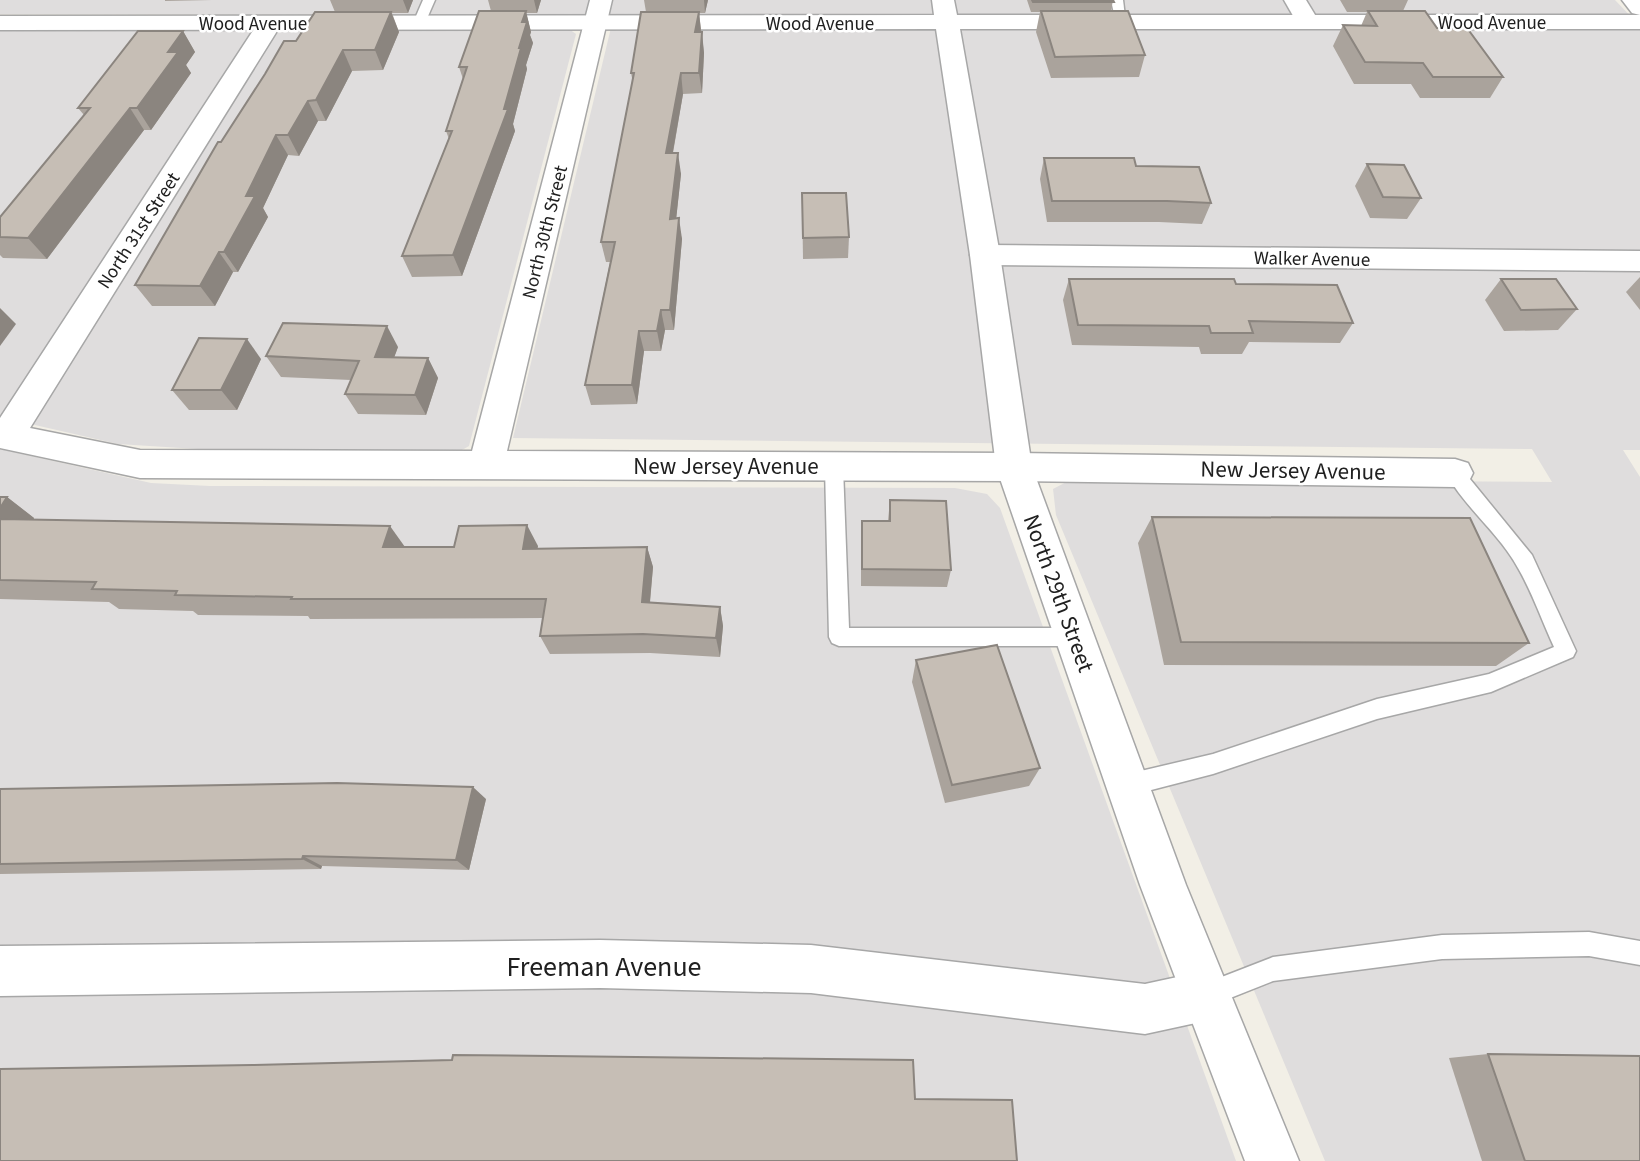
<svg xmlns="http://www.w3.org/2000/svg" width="1640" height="1161" font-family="'Source Sans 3',sans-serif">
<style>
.residential{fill:#dfdddd}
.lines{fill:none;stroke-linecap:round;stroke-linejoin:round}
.service-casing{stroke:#a7a7a7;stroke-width:3}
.minor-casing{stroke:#a7a7a7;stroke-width:3}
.tertiary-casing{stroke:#a7a7a7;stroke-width:3}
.service{fill:#fff;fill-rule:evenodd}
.minor{fill:#fff;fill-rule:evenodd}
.tertiary{fill:#fff;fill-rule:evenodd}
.wall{fill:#aaa39c}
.shaded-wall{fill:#8b857f}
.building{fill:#c6beb5;stroke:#8b857f;stroke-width:2}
.labels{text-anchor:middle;stroke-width:5;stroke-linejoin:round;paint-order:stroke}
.far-street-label{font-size:19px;fill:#202020;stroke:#fff}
.street-label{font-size:23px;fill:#202020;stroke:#fff}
.near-street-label{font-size:28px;fill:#202020;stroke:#fff}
</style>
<rect width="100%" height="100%" fill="#f2efe6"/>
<g class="residential">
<path d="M 0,0 L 1615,0 L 1640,26 L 1640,450 L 1623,450 L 1640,477 L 1640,1161 L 1325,1161 L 1056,515 L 1053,489 L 1072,479 L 1552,482 L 1532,449 L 513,438 L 614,15 L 0,14 Z"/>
<path d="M 569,29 L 576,34 L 469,446 L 455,454 L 213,450 L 118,444 L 0,417 L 0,30 Z"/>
<path d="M 0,449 L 151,483 L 210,486 L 955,488 L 987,494 L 1000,508 L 1236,1161 L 0,1161 Z"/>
</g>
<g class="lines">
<g class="service-casing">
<g id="service">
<path d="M 423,0 L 435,0 L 425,23 L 419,27 L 413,23 Z"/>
<path d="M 1111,0 L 1123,0 L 1126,25 L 1116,23 Z"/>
<path d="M 834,460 L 840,462 L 843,467 L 849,628 L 1075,628 L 1082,631 L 1085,637 L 1082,643 L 1075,646 L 839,646 L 832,643 L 829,637 L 825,467 L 828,462 Z"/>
<path d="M 1455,466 L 1461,468 L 1532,555 L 1576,651 L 1573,657 L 1491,692 L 1377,719 L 1213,774 L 1128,796 L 1120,793 L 1117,785 L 1120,777 L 1128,774 L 1213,754 L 1377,699 L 1489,674 L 1554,647 C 1542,621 1532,592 1518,568 C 1499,533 1465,508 1446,473 L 1449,468 Z"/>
<path d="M 1589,932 L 1640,941 L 1640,965 L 1589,956 L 1442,959 L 1273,981 L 1205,1008 L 1196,1005 L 1193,996 L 1196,987 L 1273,957 L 1442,935 Z"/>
</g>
</g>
<g class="minor-casing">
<g id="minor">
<path d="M 590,0 L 612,0 L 507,451 L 1014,453 L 1455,459 L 1468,463 L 1473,473 L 1468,483 L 1455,487 L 1014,481 L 140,478 L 0,448 L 0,418 L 258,23 L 262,18 L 278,18 L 282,23 L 30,428 L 140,450 L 472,451 Z"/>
<path d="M 1284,0 L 1306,0 L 1320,23 L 1316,28 L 1300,28 Z"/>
<path d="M 1622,0 L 1640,0 L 1640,15 L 1632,13 Z"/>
<path d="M 985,245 L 1640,251 L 1640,271 L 985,265 L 974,262 L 970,255 L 974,248 Z"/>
<path d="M 600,940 L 811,945 L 1145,984 L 1205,971 L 1223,978 L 1230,996 L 1223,1014 L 1205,1021 L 1145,1034 L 811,993 L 600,988 L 0,996 L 0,946 Z"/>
</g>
</g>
<g class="tertiary-casing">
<path id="tertiary" d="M 932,0 L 954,0 L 957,15 L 1640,15 L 1640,29 L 960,29 L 1000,255 L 1032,467 L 1186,885 L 1299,1161 L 1245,1161 L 1140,885 L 996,467 L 970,255 L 936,29 L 0,30 L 0,16 L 934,15 Z"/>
</g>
<use href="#service" class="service"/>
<use href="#minor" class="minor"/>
<use href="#tertiary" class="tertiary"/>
</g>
<g class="wall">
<path d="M 165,0 L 212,0 L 165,1 Z"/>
<path d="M 330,0 L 413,0 L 408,13 L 392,13 L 399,32 L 383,70 L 352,71 L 326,121 L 318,121 L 299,156 L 288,155 L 263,208 L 268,217 L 238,272 L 233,272 L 215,306 L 152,306 L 135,285 L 221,142 L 296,41 L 335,12 Z"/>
<path d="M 488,0 L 541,0 L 537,13 L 526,13 L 531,32 L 530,35 L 533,43 L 526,65 L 527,69 L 513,124 L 515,131 L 462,276 L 412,277 L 402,256 L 449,139 L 446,131 L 463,79 L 459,67 L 491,11 Z"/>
<path d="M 644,0 L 708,0 L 705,13 L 699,13 L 704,53 L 702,93 L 683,94 L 673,153 L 681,174 L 676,219 L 682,239 L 674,330 L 665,330 L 661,351 L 644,351 L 637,404 L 591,405 L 585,385 L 610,262 L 606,262 L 601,242 L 633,83 L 631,73 L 646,12 Z"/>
<path d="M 1027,0 L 1113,0 L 1111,11 L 1145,55 L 1139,77 L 1051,78 L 1036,32 L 1040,12 L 1031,12 Z"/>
<path d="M 1340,0 L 1408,0 L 1403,11 L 1437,28 L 1503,77 L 1490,98 L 1420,98 L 1411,84 L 1354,84 L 1333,46 L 1343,25 L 1361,26 L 1367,12 L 1347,12 Z"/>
<path d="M 183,31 L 195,52 L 186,65 L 191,73 L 151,130 L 144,130 L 47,259 L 3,258 L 0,255 L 0,217 L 84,115 L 78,108 Z"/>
<path d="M 1044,158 L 1136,166 L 1211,203 L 1202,224 L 1159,222 L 1047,222 L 1040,179 Z"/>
<path d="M 1367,164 L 1421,198 L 1407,219 L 1370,218 L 1355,186 Z"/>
<path d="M 802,193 L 849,237 L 848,258 L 803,259 Z"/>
<path d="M 1640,277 L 1640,310 L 1626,292 Z"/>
<path d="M 1069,279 L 1236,284 L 1353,323 L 1340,343 L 1249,342 L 1242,354 L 1201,354 L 1199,347 L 1072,345 L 1063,300 Z"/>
<path d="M 1501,279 L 1577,309 L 1558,330 L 1504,331 L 1485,300 Z"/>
<path d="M 398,347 L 394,357 L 428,358 L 438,378 L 426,415 L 358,414 L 345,394 L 351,380 L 281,377 L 266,356 Z"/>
<path d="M 261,359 L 237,410 L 189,410 L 172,390 Z"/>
<path d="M 0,497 L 7,497 L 34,518 L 34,520 L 405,547 L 538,546 L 537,549 L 647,547 L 653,567 L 650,603 L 720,607 L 723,626 L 720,657 L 650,653 L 550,654 L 540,636 L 543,618 L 310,619 L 308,616 L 198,615 L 193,611 L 119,609 L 109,602 L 0,599 Z"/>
<path d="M 890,500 L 951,570 L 947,587 L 861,586 L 861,539 L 862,521 L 888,521 Z"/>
<path d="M 1152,517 L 1529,643 L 1496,666 L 1164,665 L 1138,543 Z"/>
<path d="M 916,660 L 1040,768 L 1029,786 L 945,803 L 912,682 Z"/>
<path d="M 0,789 L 486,799 L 469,870 L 322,866 L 321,869 L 0,874 Z"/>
<path d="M 1488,1054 L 1640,1161 L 1482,1161 L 1449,1058 Z"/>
</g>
<g class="shaded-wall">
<path d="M 403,0 L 413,0 L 408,13 Z"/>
<path d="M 534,0 L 541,0 L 537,13 Z"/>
<path d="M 704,0 L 708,0 L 705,13 Z"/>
<path d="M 526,11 L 531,32 L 530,35 L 533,43 L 526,65 L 527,69 L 513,124 L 515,131 L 462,276 L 453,255 L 504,109 L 519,48 L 522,22 Z"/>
<path d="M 391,12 L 399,32 L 383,70 L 375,50 Z"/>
<path d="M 699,12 L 701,32 L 695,32 Z"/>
<path d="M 183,31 L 195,52 L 186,65 L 191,73 L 151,130 L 137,108 L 168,52 Z"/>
<path d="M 702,32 L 704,53 L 702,93 L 699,73 Z"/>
<path d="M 343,50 L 352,71 L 326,121 L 316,100 Z"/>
<path d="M 681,73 L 683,94 L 669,174 L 666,153 Z"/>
<path d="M 308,101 L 318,121 L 299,156 L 288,135 Z"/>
<path d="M 130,108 L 144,130 L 47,259 L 28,238 Z"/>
<path d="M 276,135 L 288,155 L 263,208 L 268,217 L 238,272 L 224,252 L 246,196 Z"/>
<path d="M 678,153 L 681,174 L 674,239 L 670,219 Z"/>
<path d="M 679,218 L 682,239 L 674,330 L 670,310 Z"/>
<path d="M 219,252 L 233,272 L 215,306 L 200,286 Z"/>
<path d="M 0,308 L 16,324 L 0,346 Z"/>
<path d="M 661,310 L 665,330 L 661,351 L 657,331 Z"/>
<path d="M 387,326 L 398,347 L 387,377 L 375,357 Z"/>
<path d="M 639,331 L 644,351 L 637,404 L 632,385 Z"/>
<path d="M 247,339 L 261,359 L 237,410 L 221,390 Z"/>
<path d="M 428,358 L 438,378 L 426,415 L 415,395 Z"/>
<path d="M 7,497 L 34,518 L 21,540 L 0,525 L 0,508 Z"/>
<path d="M 527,525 L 538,546 L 533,570 L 523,549 Z"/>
<path d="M 390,526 L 405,547 L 383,547 Z"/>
<path d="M 647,547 L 653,567 L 648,622 L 642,602 Z"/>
<path d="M 720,607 L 723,626 L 720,657 L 716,638 Z"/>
<path d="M 473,787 L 486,799 L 469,870 L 456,860 Z"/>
<path d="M 303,856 L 322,866 L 321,869 L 302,859 Z"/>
</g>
<g class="building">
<path d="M 1032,0 L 1113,0 L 1114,2 L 1033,2 Z"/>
<path d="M 479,11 L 526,11 L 522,22 L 527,22 L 519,48 L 521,48 L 504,109 L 508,109 L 453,255 L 402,256 L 452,131 L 446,131 L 467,67 L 459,67 Z"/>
<path d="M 1041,11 L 1128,11 L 1145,55 L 1055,57 Z"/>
<path d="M 1368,11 L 1425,11 L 1437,28 L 1467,28 L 1503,77 L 1433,77 L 1423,63 L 1365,62 L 1343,25 L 1377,26 Z"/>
<path d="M 315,12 L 391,12 L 375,50 L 343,50 L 316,100 L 308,101 L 288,135 L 276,135 L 246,196 L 255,196 L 224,252 L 219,252 L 200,286 L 135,285 L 218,142 L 221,142 L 265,74 L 284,41 L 296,41 Z"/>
<path d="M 641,12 L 699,12 L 695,32 L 702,32 L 699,73 L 681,73 L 666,153 L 678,153 L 670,219 L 679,218 L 670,310 L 661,310 L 657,331 L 639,331 L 632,385 L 585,385 L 615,242 L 601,242 L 634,73 L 631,73 Z"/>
<path d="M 138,31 L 183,31 L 168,52 L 178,52 L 137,108 L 130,108 L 28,238 L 0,237 L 0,217 L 90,108 L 78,108 Z"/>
<path d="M 1044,158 L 1134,158 L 1136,166 L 1199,167 L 1211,203 L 1167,201 L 1052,201 Z"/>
<path d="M 1367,164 L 1404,165 L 1421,198 L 1383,197 Z"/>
<path d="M 802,193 L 846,193 L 849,237 L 803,238 Z"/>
<path d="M 1069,279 L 1234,279 L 1236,284 L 1337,285 L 1353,323 L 1249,321 L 1253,333 L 1211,333 L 1209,326 L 1078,325 Z"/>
<path d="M 1501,279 L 1556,279 L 1577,309 L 1521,310 Z"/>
<path d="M 283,323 L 387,326 L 375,357 L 428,358 L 415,395 L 345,394 L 359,361 L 266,356 Z"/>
<path d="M 199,338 L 247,339 L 221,390 L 172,390 Z"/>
<path d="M 0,497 L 7,497 L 0,508 Z"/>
<path d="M 890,500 L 946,501 L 951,570 L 862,569 L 862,521 L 890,521 Z"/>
<path d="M 1152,517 L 1470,518 L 1529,643 L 1181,642 Z"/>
<path d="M 0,519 L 390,526 L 383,547 L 454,547 L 459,526 L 527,525 L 523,549 L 647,547 L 642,602 L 720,607 L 716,638 L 643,634 L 540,636 L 546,599 L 291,599 L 292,597 L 175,595 L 177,591 L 92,589 L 96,582 L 0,580 Z"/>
<path d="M 997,645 L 1040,768 L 952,785 L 916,660 Z"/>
<path d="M 337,783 L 473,787 L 456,860 L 303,856 L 302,859 L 0,864 L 0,789 Z"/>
<path d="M 1488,1054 L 1640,1056 L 1640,1161 L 1525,1161 Z"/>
<path d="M 453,1055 L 913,1060 L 915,1099 L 1012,1100 L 1017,1161 L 0,1161 L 0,1069 L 252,1065 L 452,1060 Z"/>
</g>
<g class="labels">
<g class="far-street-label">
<text x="1492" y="29">Wood Avenue</text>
<text x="253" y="30">Wood Avenue</text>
<text x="820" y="30">Wood Avenue</text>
<text transform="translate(138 230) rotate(-57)" y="7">North 31st Street</text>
<text transform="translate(544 232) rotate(-76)" y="7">North 30th Street</text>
<text transform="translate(1312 258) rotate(1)" y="7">Walker Avenue</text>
</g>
<g class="street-label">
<text x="726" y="474">New Jersey Avenue</text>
<text transform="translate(1293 470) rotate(1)" y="8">New Jersey Avenue</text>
<text transform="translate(1059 593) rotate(70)" y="8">North 29th Street</text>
</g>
<g class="near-street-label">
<text x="604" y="976">Freeman Avenue</text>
</g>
</g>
</svg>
